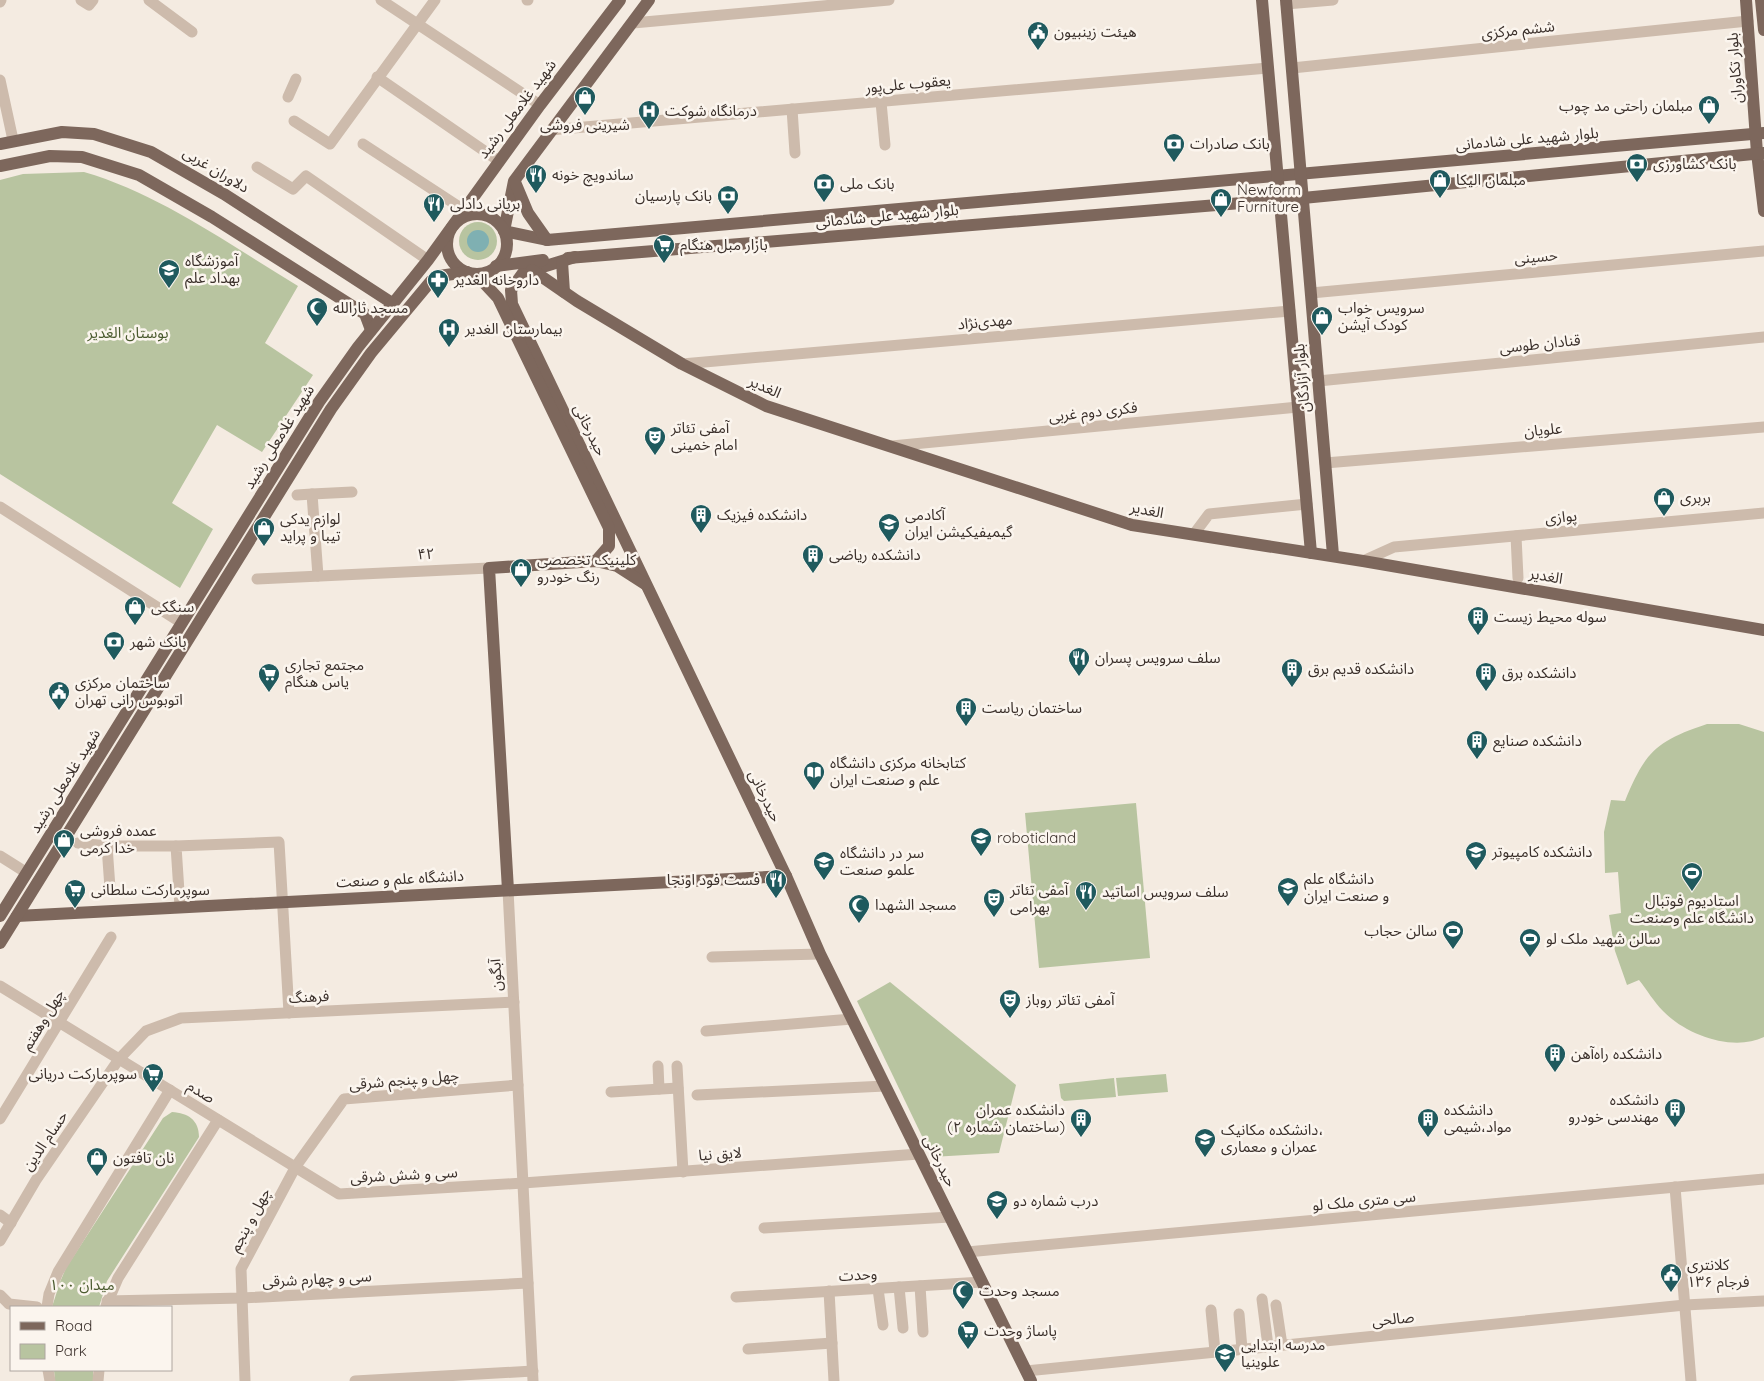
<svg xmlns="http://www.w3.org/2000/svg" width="1764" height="1381" font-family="Quicksand,'Noto Sans Arabic',sans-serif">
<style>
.green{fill:#b8c4a0}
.water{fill:#7fb0b2}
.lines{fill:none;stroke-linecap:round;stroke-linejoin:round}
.minor{stroke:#cdbbac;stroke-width:11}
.major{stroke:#7d675c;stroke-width:12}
.labels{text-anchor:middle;stroke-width:5;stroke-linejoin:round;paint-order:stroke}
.street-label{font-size:15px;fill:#3b302b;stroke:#fbf5ee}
.poi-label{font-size:15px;fill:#3b302b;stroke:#fbf5ee;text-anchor:start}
.park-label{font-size:15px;fill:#4a5a2e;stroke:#fbf5ee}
</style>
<rect width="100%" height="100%" fill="#f4ebe1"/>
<g class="green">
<path d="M 84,172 C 160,194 230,245 298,286 L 265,343 L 313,375 L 262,452 L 217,425 L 172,503 L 213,529 L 180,588 L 0,474 L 0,180 L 23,174 Z"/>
<circle cx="478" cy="241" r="19"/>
<path d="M 1707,724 L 1739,724 L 1764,732 L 1764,1037 C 1733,1052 1686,1035 1663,1011 C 1654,1002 1647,990 1639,980 L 1627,985 L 1615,951 L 1609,915 L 1621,913 L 1618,872 L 1605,873 L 1604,832 L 1611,800 L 1625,801 C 1645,752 1656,741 1707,724 Z"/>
<path d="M 1136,803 L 1150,958 L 1039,968 L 1025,813 Z"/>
<path d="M 890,982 L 1016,1085 L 999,1153 L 932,1157 L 857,1001 Z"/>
<path d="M 1166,1074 L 1168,1092 L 1118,1096 L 1116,1078 Z"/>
<path d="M 1114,1078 L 1116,1097 L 1064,1101 L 1061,1098 L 1059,1084 Z"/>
<path d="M 172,1112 C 188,1113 199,1120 199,1137 L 107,1281 L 99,1307 L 52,1307 L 60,1282 L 66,1268 L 163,1118 Z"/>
<path d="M 54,1370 L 93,1370 L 93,1381 L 55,1381 Z"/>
</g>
<circle class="water" cx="478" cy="241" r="11"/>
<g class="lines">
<g class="minor">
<path d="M 81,0 L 89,5 L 93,0"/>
<path d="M 149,0 L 192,32"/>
<path d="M 381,0 L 540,105"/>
<path d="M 527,0 L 528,0"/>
<path d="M 0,2 L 1,0"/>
<path d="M 1286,4 L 1333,0"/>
<path d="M 633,23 L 889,0"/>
<path d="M 1292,68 L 1748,21"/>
<path d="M 377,77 L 499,161"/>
<path d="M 0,80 L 13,140"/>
<path d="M 288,97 L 296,79"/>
<path d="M 881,102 L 885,145"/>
<path d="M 792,109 L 795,153"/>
<path d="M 294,121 L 330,144 L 435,0"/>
<path d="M 550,130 L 1268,68"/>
<path d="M 363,144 L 464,210"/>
<path d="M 257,167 L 293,189 L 306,176 L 428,260"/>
<path d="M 1311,293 L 1764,251"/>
<path d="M 682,364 L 1290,311"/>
<path d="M 1318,381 L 1764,337"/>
<path d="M 892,446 L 1298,407"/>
<path d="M 1325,463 L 1764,427"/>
<path d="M 297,495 L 312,494"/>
<path d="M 0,507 L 182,623"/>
<path d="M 1194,534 L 1209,514 L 1307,504"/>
<path d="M 1516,536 L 1518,578"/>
<path d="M 1363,561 L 1394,547 L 1764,513"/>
<path d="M 318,576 L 312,494 L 352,492"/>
<path d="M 257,579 L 489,568"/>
<path d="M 78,843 L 107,846 L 176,846"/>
<path d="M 107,846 L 110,888"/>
<path d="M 0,856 L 27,873"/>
<path d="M 508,890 L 533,1381"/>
<path d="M 180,907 L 176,846 L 279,842 L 289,1013"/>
<path d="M 712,957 L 820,954"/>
<path d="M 0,986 L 339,1194 L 523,1183 L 919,1154"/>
<path d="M 706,1031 L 852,1019"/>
<path d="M 658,1066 L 659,1089"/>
<path d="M 677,1066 L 683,1172"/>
<path d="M 611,1092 L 678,1088"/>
<path d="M 697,1095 L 885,1086"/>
<path d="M 0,1119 L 111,937"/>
<path d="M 1675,1187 L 1691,1381"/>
<path d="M 0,1215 L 11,1223"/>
<path d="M 764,1228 L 950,1217"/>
<path d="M 0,1241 L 36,1180 L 119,1059 L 146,1031 L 181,1018 L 514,1002"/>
<path d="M 967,1252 L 1764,1179"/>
<path d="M 920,1286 L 923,1332"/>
<path d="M 899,1287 L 903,1328"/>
<path d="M 878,1289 L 883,1325"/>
<path d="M 829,1291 L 834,1381"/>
<path d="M 0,1295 L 9,1304 L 37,1307"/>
<path d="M 736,1297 L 982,1282"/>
<path d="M 1262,1299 L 1268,1346"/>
<path d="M 107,1301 L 242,1298 L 528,1283"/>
<path d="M 1276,1305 L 1282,1345"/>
<path d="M 106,1306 L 118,1278 L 218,1120"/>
<path d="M 47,1307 L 49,1294 L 58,1272 L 170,1090"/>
<path d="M 1211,1310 L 1215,1351"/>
<path d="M 1239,1314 L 1242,1349"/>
<path d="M 748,1349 L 832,1343"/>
<path d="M 48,1370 L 50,1381"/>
<path d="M 1026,1371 L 1685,1305 L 1764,1301"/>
<path d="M 98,1381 L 99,1370"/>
<path d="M 245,1381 L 241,1269 L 296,1166 L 344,1099 L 518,1085"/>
<path d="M 355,1381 L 533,1371"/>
</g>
<g class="major">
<path d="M 649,0 L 514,181 L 504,231 L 547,240 L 1764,133"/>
<path d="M 1262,0 L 1311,553"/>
<path d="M 1286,0 L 1333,555"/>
<path d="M 1746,0 L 1757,153 L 1764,211"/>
<path d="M 1761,0 L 1764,30"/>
<path d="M 0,144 L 62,132 L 94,134 L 151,152 L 224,194 L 392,303"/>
<path d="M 0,166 L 50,156 L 82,157 L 139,175 L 212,217 L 365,314 L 371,330"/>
<path d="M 515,182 L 528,213 L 547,240"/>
<circle cx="477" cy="244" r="30"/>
<path d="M 575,257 L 523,273 L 511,290 L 512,304 L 786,876 L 820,954 L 1031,1381"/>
<path d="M 568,258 L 1303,198 L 1764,153"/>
<path d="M 562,262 L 564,292"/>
<path d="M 496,266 L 543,260"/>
<path d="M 532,270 L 577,301 L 682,364 L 766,406 L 1132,525 L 1363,561 L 1764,630"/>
<path d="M 508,890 L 489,568 L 596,561 L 617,566 L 645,584"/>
<path d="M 0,916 L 319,402 L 358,347 L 428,260 L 540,105 L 620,0"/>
<path d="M 17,916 L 786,876"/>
<path d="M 0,943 L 331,409 L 371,353 L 431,281 L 439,276 L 467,272 L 484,283 L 498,298 L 609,528 L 609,546 L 596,561"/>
</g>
</g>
<defs>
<g id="civic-pin" transform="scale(1.125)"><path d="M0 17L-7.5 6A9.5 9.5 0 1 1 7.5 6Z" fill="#1f5a5e" stroke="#fbf5ee"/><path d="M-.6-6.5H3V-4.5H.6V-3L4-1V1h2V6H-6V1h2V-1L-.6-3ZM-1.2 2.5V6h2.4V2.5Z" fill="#fff"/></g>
<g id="shop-pin" transform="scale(1.125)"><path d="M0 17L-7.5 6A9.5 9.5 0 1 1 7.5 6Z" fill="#1f5a5e" stroke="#fbf5ee"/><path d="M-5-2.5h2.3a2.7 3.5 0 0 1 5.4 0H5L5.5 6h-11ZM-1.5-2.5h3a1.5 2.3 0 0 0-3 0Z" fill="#fff"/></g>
<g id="hospital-pin" transform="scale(1.125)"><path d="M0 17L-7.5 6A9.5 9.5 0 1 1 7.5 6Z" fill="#1f5a5e" stroke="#fbf5ee"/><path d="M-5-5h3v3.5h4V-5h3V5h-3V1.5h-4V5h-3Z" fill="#fff"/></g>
<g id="bank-pin" transform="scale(1.125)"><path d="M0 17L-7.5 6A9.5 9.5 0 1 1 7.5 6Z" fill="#1f5a5e" stroke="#fbf5ee"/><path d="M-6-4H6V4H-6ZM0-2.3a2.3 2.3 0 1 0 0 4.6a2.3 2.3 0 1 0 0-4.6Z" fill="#fff"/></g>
<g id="restaurant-pin" transform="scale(1.125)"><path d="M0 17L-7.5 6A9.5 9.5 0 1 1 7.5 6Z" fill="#1f5a5e" stroke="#fbf5ee"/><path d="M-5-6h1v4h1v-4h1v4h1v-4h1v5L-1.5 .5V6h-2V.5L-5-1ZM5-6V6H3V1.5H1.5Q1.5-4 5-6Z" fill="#fff"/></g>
<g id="supermarket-pin" transform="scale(1.125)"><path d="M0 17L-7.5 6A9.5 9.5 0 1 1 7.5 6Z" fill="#1f5a5e" stroke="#fbf5ee"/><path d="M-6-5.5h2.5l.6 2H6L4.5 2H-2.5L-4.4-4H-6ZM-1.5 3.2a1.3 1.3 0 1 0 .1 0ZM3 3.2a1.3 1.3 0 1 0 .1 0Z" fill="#fff"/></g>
<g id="school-pin" transform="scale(1.125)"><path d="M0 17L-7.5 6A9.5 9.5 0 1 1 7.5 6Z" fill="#1f5a5e" stroke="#fbf5ee"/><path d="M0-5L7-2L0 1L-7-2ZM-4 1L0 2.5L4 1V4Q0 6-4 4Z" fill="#fff"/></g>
<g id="pharmacy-pin" transform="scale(1.125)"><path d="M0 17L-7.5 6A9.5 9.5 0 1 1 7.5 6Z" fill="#1f5a5e" stroke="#fbf5ee"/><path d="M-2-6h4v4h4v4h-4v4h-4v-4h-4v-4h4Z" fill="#fff"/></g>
<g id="mosque-pin" transform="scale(1.125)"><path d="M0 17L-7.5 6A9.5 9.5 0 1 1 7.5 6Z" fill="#1f5a5e" stroke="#fbf5ee"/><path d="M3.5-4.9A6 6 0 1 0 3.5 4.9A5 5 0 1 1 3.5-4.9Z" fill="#fff"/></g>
<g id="theatre-pin" transform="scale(1.125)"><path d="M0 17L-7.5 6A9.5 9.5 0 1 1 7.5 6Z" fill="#1f5a5e" stroke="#fbf5ee"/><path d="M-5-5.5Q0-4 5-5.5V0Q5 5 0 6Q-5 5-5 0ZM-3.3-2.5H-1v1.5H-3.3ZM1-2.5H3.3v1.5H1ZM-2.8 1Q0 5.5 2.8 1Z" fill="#fff"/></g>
<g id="building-pin" transform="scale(1.125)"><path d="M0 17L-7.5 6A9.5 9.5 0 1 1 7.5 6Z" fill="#1f5a5e" stroke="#fbf5ee"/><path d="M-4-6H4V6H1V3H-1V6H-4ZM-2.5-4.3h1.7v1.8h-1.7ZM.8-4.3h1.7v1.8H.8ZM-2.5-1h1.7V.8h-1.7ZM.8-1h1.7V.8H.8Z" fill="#fff"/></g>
<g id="university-pin" transform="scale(1.125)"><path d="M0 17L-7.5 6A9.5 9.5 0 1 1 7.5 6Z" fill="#1f5a5e" stroke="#fbf5ee"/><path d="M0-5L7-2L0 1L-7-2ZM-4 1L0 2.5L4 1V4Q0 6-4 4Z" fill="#fff"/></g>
<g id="library-pin" transform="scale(1.125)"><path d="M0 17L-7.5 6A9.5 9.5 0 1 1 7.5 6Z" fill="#1f5a5e" stroke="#fbf5ee"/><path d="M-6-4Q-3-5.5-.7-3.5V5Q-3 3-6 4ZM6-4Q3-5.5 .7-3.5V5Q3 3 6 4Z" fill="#fff"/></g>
<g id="stadium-pin" transform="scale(1.125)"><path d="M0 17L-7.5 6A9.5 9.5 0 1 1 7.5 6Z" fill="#1f5a5e" stroke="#fbf5ee"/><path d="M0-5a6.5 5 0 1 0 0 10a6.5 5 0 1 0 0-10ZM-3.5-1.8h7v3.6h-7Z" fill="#fff"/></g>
</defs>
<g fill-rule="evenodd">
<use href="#civic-pin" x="1038" y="32"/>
<use href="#shop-pin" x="585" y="97"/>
<use href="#shop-pin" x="1709" y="106"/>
<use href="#hospital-pin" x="649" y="111"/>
<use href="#bank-pin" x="1174" y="144"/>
<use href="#bank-pin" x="1637" y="164"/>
<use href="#restaurant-pin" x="536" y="175"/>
<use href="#shop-pin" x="1440" y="180"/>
<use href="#bank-pin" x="824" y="184"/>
<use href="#bank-pin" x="728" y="196"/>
<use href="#shop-pin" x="1221" y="199"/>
<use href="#restaurant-pin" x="434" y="204"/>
<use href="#supermarket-pin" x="664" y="245"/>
<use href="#school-pin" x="169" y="270"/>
<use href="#pharmacy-pin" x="438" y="280"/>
<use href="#mosque-pin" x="317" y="308"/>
<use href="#shop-pin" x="1322" y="317"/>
<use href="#hospital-pin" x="449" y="329"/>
<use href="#theatre-pin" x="655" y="437"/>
<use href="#shop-pin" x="1664" y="498"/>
<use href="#building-pin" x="701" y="515"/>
<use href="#university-pin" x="889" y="524"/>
<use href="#shop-pin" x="264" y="528"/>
<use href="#building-pin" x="813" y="555"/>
<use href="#shop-pin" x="521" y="569"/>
<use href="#shop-pin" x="135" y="607"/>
<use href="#building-pin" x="1478" y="617"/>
<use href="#bank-pin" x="114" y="642"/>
<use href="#restaurant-pin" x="1079" y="658"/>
<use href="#building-pin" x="1292" y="669"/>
<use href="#building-pin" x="1486" y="673"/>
<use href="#supermarket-pin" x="269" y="674"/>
<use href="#civic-pin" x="59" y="692"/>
<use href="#building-pin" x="966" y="708"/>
<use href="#building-pin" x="1477" y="741"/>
<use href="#library-pin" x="814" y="772"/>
<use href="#school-pin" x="981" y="838"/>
<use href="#shop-pin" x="64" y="840"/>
<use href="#university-pin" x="1476" y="852"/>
<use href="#university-pin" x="824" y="862"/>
<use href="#stadium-pin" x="1692" y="873"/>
<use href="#restaurant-pin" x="776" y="880"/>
<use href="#university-pin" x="1288" y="888"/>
<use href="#supermarket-pin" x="75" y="890"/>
<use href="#restaurant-pin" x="1086" y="892"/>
<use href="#theatre-pin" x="994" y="899"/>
<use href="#mosque-pin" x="859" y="905"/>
<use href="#stadium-pin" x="1453" y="931"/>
<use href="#stadium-pin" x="1530" y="939"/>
<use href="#theatre-pin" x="1010" y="1000"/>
<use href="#building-pin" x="1555" y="1054"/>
<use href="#supermarket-pin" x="153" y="1074"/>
<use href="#building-pin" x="1675" y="1109"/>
<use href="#building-pin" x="1081" y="1119"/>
<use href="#building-pin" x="1428" y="1119"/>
<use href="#university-pin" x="1205" y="1139"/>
<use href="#shop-pin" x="97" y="1158"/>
<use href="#university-pin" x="997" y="1201"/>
<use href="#civic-pin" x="1671" y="1274"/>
<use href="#mosque-pin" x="963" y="1291"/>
<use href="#supermarket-pin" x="968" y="1331"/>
<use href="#school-pin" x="1225" y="1354"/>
</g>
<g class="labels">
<g class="street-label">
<text transform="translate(1518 30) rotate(-6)" y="5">ششم مرکزی</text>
<text transform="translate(1735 68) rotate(-94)" y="5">بلوار تکاوران</text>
<text transform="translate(908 84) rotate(-5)" y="5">یعقوب علی‌پور</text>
<text transform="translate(517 109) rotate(-53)" y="5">شهید غلامعلی رشید</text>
<text transform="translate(1527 139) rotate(-5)" y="5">بلوار شهید علی شادمانی</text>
<text transform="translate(216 170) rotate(31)" y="5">دلاوران غربی</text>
<text transform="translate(887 216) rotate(-5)" y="5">بلوار شهید علی شادمانی</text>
<text transform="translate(1536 257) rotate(-5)" y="5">حسینی</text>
<text transform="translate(985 322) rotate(-5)" y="5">مهدی‌نژاد</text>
<text transform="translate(1540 344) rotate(-6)" y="5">قنادان طوسی</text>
<text transform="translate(1302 378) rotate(-95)" y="5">بلوار آزادگان</text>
<text transform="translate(765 387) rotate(24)" y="5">الغدیر</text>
<text transform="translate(1093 412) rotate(-6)" y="5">فکری دوم غربی</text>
<text transform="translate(590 430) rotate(64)" y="5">حیدرخانی</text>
<text transform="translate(1543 430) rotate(-5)" y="5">علویان</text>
<text transform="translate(279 437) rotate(-58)" y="5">شهید غلامعلی رشید</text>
<text transform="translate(1147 510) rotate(11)" y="5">الغدیر</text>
<text transform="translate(1561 517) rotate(-5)" y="5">پوازی</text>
<text transform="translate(426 554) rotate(-3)" y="5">۴۲</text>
<text transform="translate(1546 576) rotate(10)" y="5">الغدیر</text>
<text transform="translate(65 781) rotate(-58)" y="5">شهید غلامعلی رشید</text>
<text transform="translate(765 796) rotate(64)" y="5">حیدرخانی</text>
<text transform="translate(400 879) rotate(-3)" y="5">دانشگاه علم و صنعت</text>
<text transform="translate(496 975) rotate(-93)" y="5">آبگون</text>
<text transform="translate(309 997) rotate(-3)" y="5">فرهنگ</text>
<text transform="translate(43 1020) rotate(-59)" y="5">چهل وهفتم</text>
<text transform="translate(404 1080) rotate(-5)" y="5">چهل و ‍پنجم شرقی</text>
<text transform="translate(201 1092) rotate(31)" y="5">صدم</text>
<text transform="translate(45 1141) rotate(-56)" y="5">حسام الدین</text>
<text transform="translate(720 1154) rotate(-4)" y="5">لایق نیا</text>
<text transform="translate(940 1161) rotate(64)" y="5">حیدرخانی</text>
<text transform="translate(404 1175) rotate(-3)" y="5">سی و شش شرقی</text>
<text transform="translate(1364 1201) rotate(-5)" y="5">سی متری ملک لو</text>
<text transform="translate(250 1220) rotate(-62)" y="5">چهل و پنجم</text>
<text transform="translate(858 1275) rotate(-3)" y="5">وحدت</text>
<text transform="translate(317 1279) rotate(-3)" y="5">سی و چهارم شرقی</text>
<text transform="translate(1393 1319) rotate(-6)" y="5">صالحی</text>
</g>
<g class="poi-label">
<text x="1054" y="37">هیئت زینبیون</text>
<text x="1693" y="111" text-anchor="end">مبلمان راحتی مد چوب</text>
<text x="665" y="116">درمانگاه شوکت</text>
<text x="585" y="130" text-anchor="middle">شیرینی فروشی</text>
<text x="1190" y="149">بانک صادرات</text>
<text x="1653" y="169">بانک کشاورزی</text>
<text x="552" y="180">ساندویچ خونه</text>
<text x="1456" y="185">مبلمان الیکا</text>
<text x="840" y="189">بانک ملی</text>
<text x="1237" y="195">Newform<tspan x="1237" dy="17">Furniture</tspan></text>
<text x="712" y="201" text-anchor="end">بانک پارسیان</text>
<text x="450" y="209">بریانی دادلی</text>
<text x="680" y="250">بازار مبل هنگام</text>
<text x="185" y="266">آموزشگاه<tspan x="185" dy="17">بهداد علم</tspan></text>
<text x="454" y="285">داروخانه الغدیر</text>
<text x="333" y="313">مسجد ثارالله</text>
<text x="1338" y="313">سرویس خواب<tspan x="1338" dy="17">کودک آیشن</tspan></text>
<text x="465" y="334">بیمارستان الغدیر</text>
<text x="671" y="433">آمفی تئاتر<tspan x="671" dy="17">امام خمینی</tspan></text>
<text x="1680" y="503">بربری</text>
<text x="717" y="520">دانشکده فیزیک</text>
<text x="905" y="520">آکادمی<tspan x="905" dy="17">گیمیفیکیشن ایران</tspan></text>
<text x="280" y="524">لوازم یدکی<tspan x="280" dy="17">تیبا و پراید</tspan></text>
<text x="829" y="560">دانشکده ریاضی</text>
<text x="537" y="565">کلینیک تخصصی<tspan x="537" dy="17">رنگ خودرو</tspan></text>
<text x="151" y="612">سنگکی</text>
<text x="1494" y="622">سوله محیط زیست</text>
<text x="130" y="647">بانک شهر</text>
<text x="1095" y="663">سلف سرویس پسران</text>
<text x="285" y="670">مجتمع تجاری<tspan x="285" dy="17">یاس هنگام</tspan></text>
<text x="1308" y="674">دانشکده قدیم برق</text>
<text x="1502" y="678">دانشکده برق</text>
<text x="75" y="688">ساختمان مرکزی<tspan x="75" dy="17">اتوبوس رانی تهران</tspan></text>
<text x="982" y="713">ساختمان ریاست</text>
<text x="1493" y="746">دانشکده صنایع</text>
<text x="830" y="768">کتابخانه مرکزی دانشگاه<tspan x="830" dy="17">علم و صنعت ایران</tspan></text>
<text x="80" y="836">عمده فروشی<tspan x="80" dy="17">خدا کرمی</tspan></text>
<text x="997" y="843">roboticland</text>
<text x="1492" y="857">دانشکده کامپیوتر</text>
<text x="840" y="858">سر در دانشگاه<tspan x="840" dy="17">علمو صنعت</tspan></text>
<text x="1304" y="884">دانشگاه علم<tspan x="1304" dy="17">و صنعت ایران</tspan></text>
<text x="760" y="885" text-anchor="end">فست فود اونجا</text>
<text x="91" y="895">سوپرمارکت سلطانی</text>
<text x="1010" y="895">آمفی تئاتر<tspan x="1010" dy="17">بهرامی</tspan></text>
<text x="1102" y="897">سلف سرویس اساتید</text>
<text x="1692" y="906" text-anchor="middle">استادیوم فوتبال<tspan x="1692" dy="17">دانشگاه علم وصنعت</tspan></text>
<text x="875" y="910">مسجد الشهدا</text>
<text x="1437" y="936" text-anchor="end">سالن حجاب</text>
<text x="1546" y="944">سالن شهید ملک لو</text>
<text x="1026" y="1005">آمفی تئاتر روباز</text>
<text x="1571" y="1059">دانشکده راه‌آهن</text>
<text x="137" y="1079" text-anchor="end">سوپرمارکت دریانی</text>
<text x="1659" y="1105" text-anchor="end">دانشکده<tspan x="1659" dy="17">مهندسی خودرو</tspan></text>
<text x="1065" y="1115" text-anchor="end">دانشکده عمران<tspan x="1065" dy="17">(ساختمان شماره ۲)</tspan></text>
<text x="1444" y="1115">دانشکده<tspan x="1444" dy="17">مواد،شیمی</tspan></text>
<text x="1221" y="1135">دانشکده مکانیک،<tspan x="1221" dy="17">عمران و معماری</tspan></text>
<text x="113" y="1163">نان تافتون</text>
<text x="1013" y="1206">درب شماره دو</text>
<text x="1687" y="1270">کلانتری<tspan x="1687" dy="17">۱۳۶ فرجام</tspan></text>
<text x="979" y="1296">مسجد وحدت</text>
<text x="984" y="1336">پاساژ وحدت</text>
<text x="1241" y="1350">مدرسه ابتدایی<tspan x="1241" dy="17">علوینیا</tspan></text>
</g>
<g class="park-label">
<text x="128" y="338">بوستان الغدیر</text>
<text x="82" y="1290">میدان ۱۰۰</text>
</g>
</g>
<rect x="10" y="1306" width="162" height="65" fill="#fbf5ee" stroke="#aea6a0"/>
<rect x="20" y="1322" width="25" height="8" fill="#7d675c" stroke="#aea6a0"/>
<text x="55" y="1331" font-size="15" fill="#3b302b">Road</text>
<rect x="20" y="1344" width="25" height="15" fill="#b8c4a0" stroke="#aea6a0"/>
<text x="55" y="1356" font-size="15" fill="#3b302b">Park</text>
</svg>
